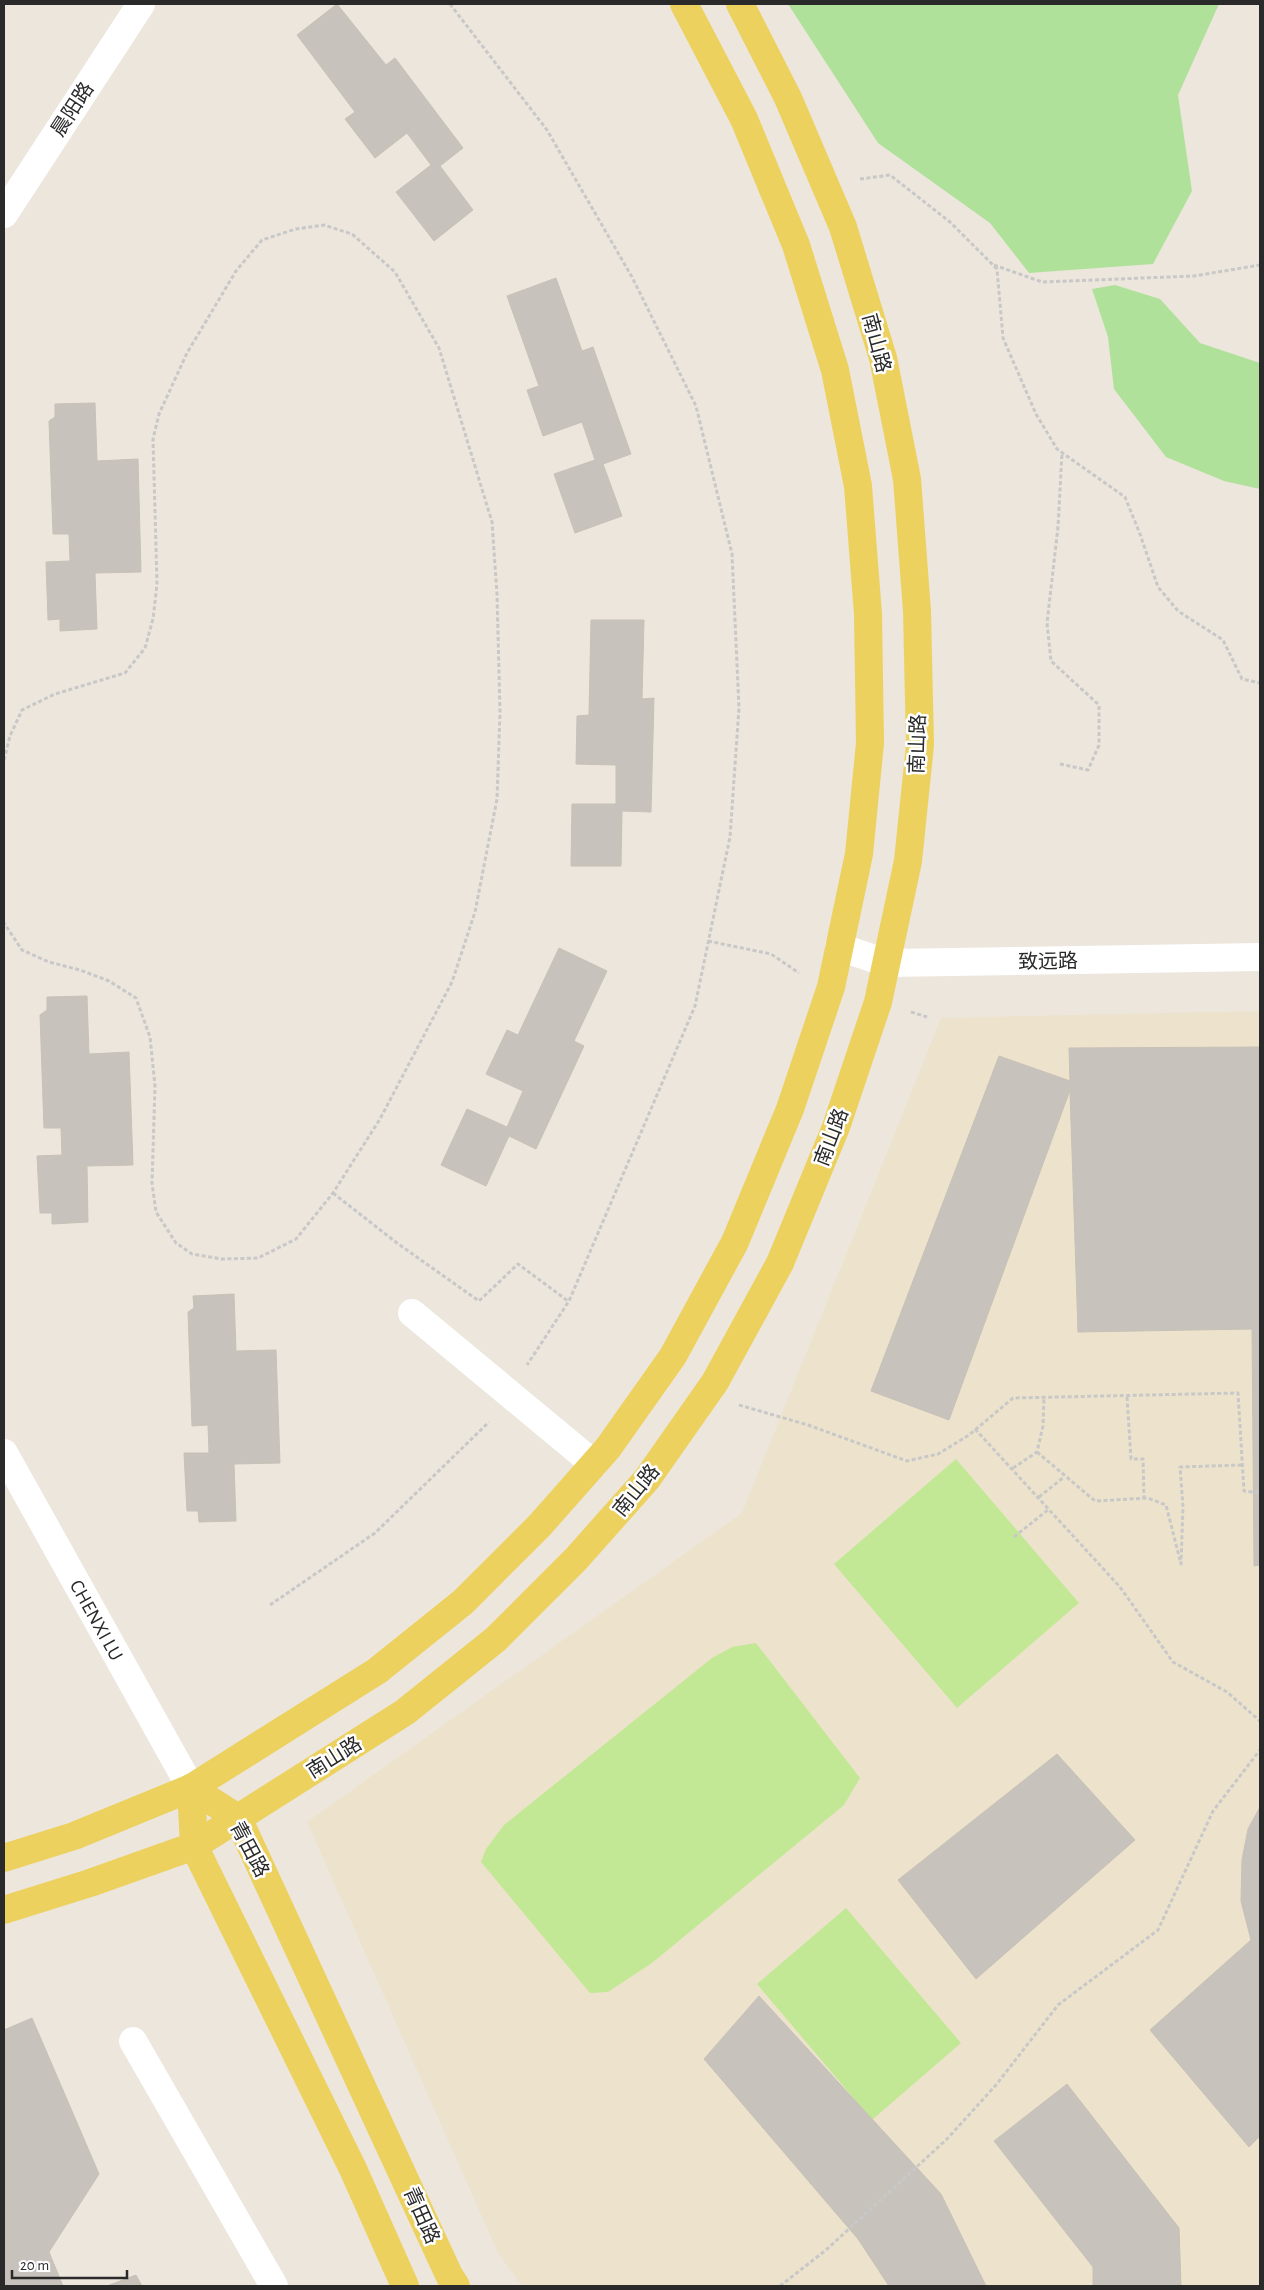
<svg xmlns="http://www.w3.org/2000/svg" width="1264" height="2290" font-family="'Alegreya Sans','Noto Sans SC',sans-serif">
<style>
.education{fill:#ede3cc}
.green{fill:#b0e19a}
.pitch{fill:#c2e895}
.building{fill:#c7c2bc;stroke:#c7c1b6}
.lines{fill:none;stroke-linecap:round;stroke-linejoin:round}
.path{stroke:#c8c8c8;stroke-width:3;stroke-dasharray:4 2.5;stroke-linecap:butt}
.minor{stroke:#fff;stroke-width:28}
.major{stroke:#edd15f;stroke-width:28}
.labels{text-anchor:middle;stroke-width:5;stroke-linejoin:round;paint-order:stroke}
.street-label{font-size:20px;fill:#2a2a2a;stroke:#fff}
</style>
<rect width="100%" height="100%" fill="#ece6dc"/>
<path class="education" d="M 1260,1011 L 1260,2286 L 522,2286 L 498,2253 L 307,1822 L 742,1513 L 941,1018 Z"/>
<g class="green">
<path d="M 788,4 L 1219,4 L 1178,95 L 1192,191 L 1153,264 L 1029,273 L 990,223 L 878,143 Z"/>
<path d="M 1115,285 L 1160,299 L 1200,343 L 1260,363 L 1260,489 L 1224,481 L 1166,457 L 1114,389 L 1108,337 L 1092,289 Z"/>
</g>
<g class="pitch">
<path d="M 956,1459 L 1079,1603 L 957,1708 L 834,1564 Z"/>
<path d="M 756,1643 L 860,1778 L 844,1805 L 652,1963 L 608,1992 L 590,1993 L 481,1862 L 486,1849 L 504,1825 L 712,1658 L 732,1647 Z"/>
<path d="M 846,1908 L 961,2043 L 872,2120 L 757,1984 Z"/>
</g>
<g class="building">
<path d="M 337,4 L 386,65 L 395,58 L 463,148 L 440,166 L 473,210 L 434,241 L 396,192 L 431,165 L 407,133 L 375,158 L 345,119 L 355,112 L 297,35 Z"/>
<path d="M 556,278 L 582,351 L 593,347 L 631,454 L 603,464 L 622,516 L 575,533 L 554,474 L 595,460 L 582,422 L 543,436 L 527,390 L 539,386 L 507,296 Z"/>
<path d="M 95,403 L 97,461 L 138,459 L 141,572 L 95,573 L 97,629 L 60,631 L 60,619 L 48,620 L 46,562 L 70,561 L 69,534 L 53,534 L 49,421 L 55,417 L 55,404 Z"/>
<path d="M 591,620 L 644,620 L 642,699 L 654,698 L 651,812 L 622,811 L 621,866 L 571,866 L 572,804 L 616,804 L 616,765 L 576,764 L 577,716 L 589,715 Z"/>
<path d="M 559,948 L 607,971 L 574,1041 L 584,1046 L 536,1149 L 509,1136 L 486,1186 L 441,1165 L 467,1109 L 507,1127 L 523,1091 L 486,1074 L 507,1030 L 518,1035 Z"/>
<path d="M 87,996 L 89,1054 L 129,1052 L 133,1165 L 87,1166 L 88,1222 L 52,1224 L 52,1213 L 40,1213 L 37,1156 L 62,1155 L 61,1128 L 44,1128 L 40,1015 L 47,1010 L 47,997 Z"/>
<path d="M 1260,1047 L 1260,1565 L 1254,1566 L 1252,1329 L 1078,1332 L 1070,1092 L 1073,1082 L 1070,1081 L 1069,1048 Z"/>
<path d="M 999,1056 L 1073,1082 L 949,1420 L 871,1391 Z"/>
<path d="M 234,1294 L 236,1351 L 276,1350 L 280,1463 L 234,1464 L 236,1521 L 199,1522 L 198,1511 L 187,1511 L 184,1453 L 209,1453 L 208,1425 L 192,1426 L 188,1312 L 194,1308 L 193,1296 Z"/>
<path d="M 1057,1754 L 1135,1840 L 976,1979 L 898,1880 Z"/>
<path d="M 1260,1807 L 1260,2136 L 1249,2147 L 1150,2030 L 1251,1940 L 1241,1901 L 1242,1860 L 1248,1829 Z"/>
<path d="M 759,1996 L 941,2194 L 986,2286 L 889,2286 L 858,2239 L 704,2059 Z"/>
<path d="M 32,2018 L 99,2174 L 49,2252 L 63,2286 L 4,2286 L 4,2030 Z"/>
<path d="M 1067,2084 L 1179,2228 L 1181,2286 L 1093,2286 L 1093,2267 L 994,2141 Z"/>
<path d="M 136,2275 L 142,2286 L 107,2286 Z"/>
</g>
<g class="lines">
<g class="path">
<path d="M 450,4 L 547,130 L 632,277 L 696,406 L 732,554 L 739,708 L 730,837 L 695,1006 L 569,1301 L 527,1365"/>
<path d="M 860,179 L 890,175 L 950,222 L 997,269 L 1003,338 L 1036,414 L 1057,449 L 1125,497 L 1140,534 L 1158,587 L 1178,611 L 1223,640 L 1242,679 L 1260,683"/>
<path d="M 994,265 L 1042,282 L 1194,276 L 1260,265"/>
<path d="M 4,760 L 10,736 L 22,710 L 55,694 L 125,673 L 145,648 L 153,619 L 157,584 L 153,439 L 159,414 L 187,353 L 236,271 L 262,240 L 296,229 L 324,225 L 352,234 L 395,272 L 439,348 L 492,522 L 497,594 L 500,712 L 497,799 L 475,912 L 452,982 L 380,1119 L 333,1193 L 296,1239 L 258,1258 L 222,1259 L 192,1254 L 176,1243 L 156,1212 L 152,1183 L 155,1086 L 150,1037 L 136,998 L 109,981 L 80,970 L 49,962 L 22,950 L 4,923"/>
<path d="M 1060,764 L 1088,770 L 1099,745 L 1099,705 L 1051,661 L 1047,623 L 1058,527 L 1062,453"/>
<path d="M 708,941 L 771,954 L 799,973"/>
<path d="M 911,1012 L 927,1017"/>
<path d="M 333,1193 L 397,1243 L 479,1301 L 518,1264 L 568,1301"/>
<path d="M 1127,1397 L 1131,1459 L 1143,1459 L 1144,1499"/>
<path d="M 739,1405 L 808,1425 L 907,1461 L 938,1454 L 969,1435 L 1013,1398 L 1238,1393 L 1244,1491 L 1260,1493"/>
<path d="M 975,1429 L 1120,1587 L 1173,1662 L 1227,1692 L 1260,1721"/>
<path d="M 1037,1452 L 1095,1501 L 1148,1498 L 1166,1505 L 1181,1564 L 1183,1506 L 1180,1467 L 1242,1465"/>
<path d="M 1013,1468 L 1037,1452 L 1043,1426 L 1044,1398"/>
<path d="M 1039,1497 L 1064,1477"/>
<path d="M 1014,1537 L 1049,1509"/>
<path d="M 270,1605 L 375,1533 L 489,1422"/>
<path d="M 780,2286 L 826,2250 L 947,2139 L 996,2085 L 1058,2005 L 1158,1930 L 1213,1811 L 1260,1750"/>
</g>
<g class="minor">
<path d="M 4,214 L 141,4"/>
<path d="M 839,947 L 887,963 L 1260,957"/>
<path d="M 412,1313 L 594,1464"/>
<path d="M 4,1453 L 191,1788"/>
<path d="M 133,2041 L 274,2286"/>
</g>
<g class="major">
<path d="M 191,1788 L 238,1818 L 449,2275 L 456,2286"/>
<path d="M 191,1788 L 194,1846 L 353,2169 L 405,2286"/>
<path d="M 4,1858 L 74,1836 L 191,1788 L 377,1671 L 463,1602 L 540,1525 L 608,1448 L 673,1356 L 735,1242 L 790,1109 L 831,987 L 859,854 L 870,743 L 868,614 L 858,486 L 835,370 L 796,245 L 744,119 L 684,4"/>
<path d="M 4,1910 L 90,1883 L 194,1846 L 405,1712 L 496,1639 L 576,1559 L 647,1479 L 715,1382 L 780,1263 L 836,1127 L 878,1002 L 908,861 L 920,745 L 917,611 L 907,479 L 883,358 L 843,227 L 788,98 L 740,4"/>
</g>
</g>
<g class="labels">
<g class="street-label">
<text transform="translate(72 109) rotate(-57)" y="7">晨阳路</text>
<text transform="translate(877 343) rotate(75)" y="7">南山路</text>
<text transform="translate(917 744) rotate(-88)" y="7">南山路</text>
<text transform="translate(1048 961) rotate(-1)" y="7">致远路</text>
<text transform="translate(831 1137) rotate(-69)" y="7">南山路</text>
<text transform="translate(636 1490) rotate(-51)" y="7">南山路</text>
<text transform="translate(97 1620) rotate(61)" y="7">CHENXI LU</text>
<text transform="translate(334 1757) rotate(-32)" y="7">南山路</text>
<text transform="translate(250 1849) rotate(62)" y="7">青田路</text>
<text transform="translate(422 2215) rotate(66)" y="7">青田路</text>
</g>
</g>
<rect width="1264" height="2290" fill="none" stroke="#2a2a2a" stroke-width="10"/>
<path d="M12 2270v8h115v-8" fill="none" stroke="#2a2a2a" stroke-width="2.5"/>
<text x="20" y="2270" font-size="15" fill="#2a2a2a" stroke="#ffffff" stroke-width="4" paint-order="stroke">20 m</text>
</svg>
